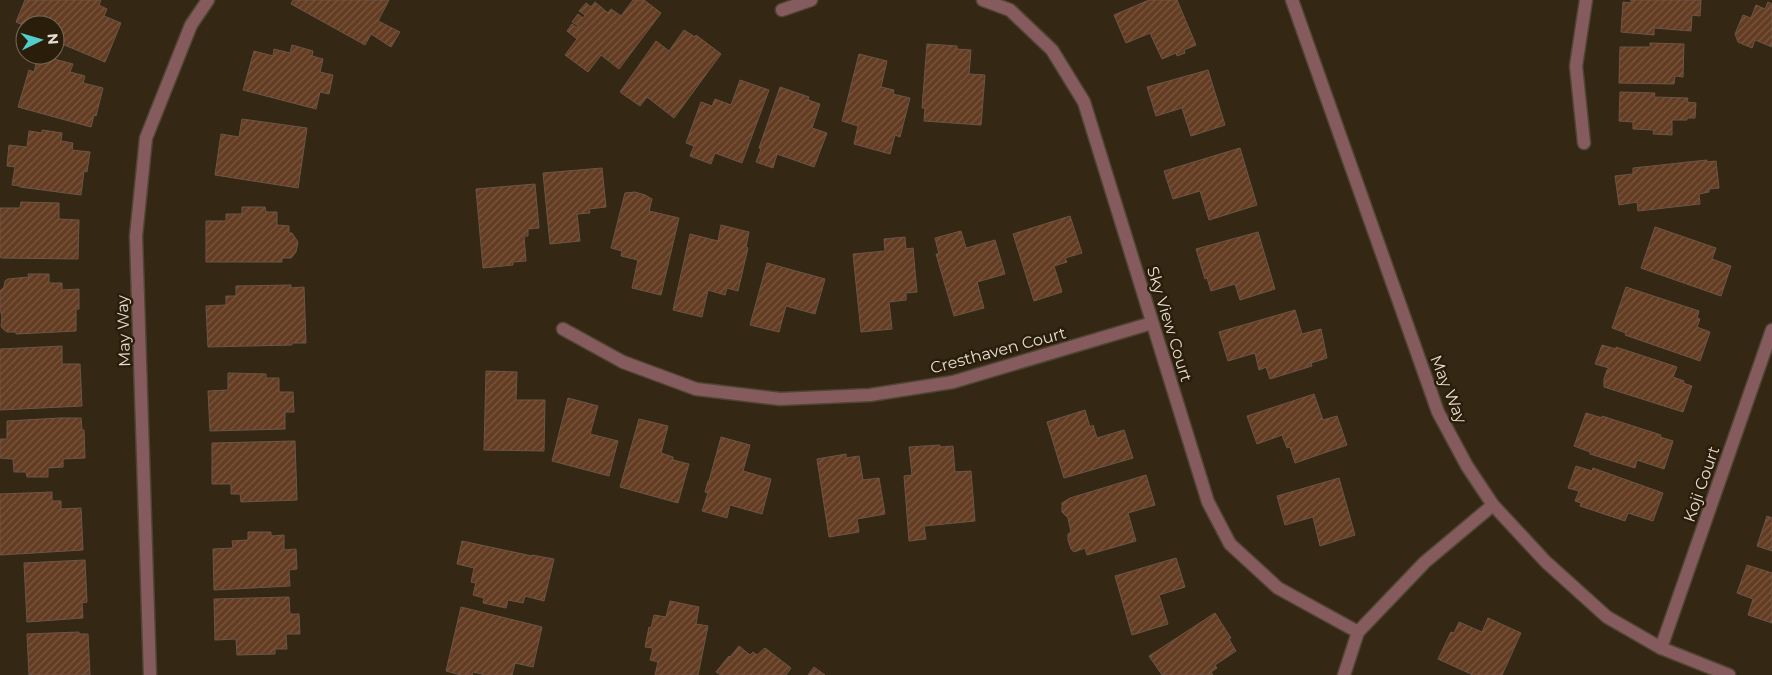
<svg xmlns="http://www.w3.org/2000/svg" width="1772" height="675" font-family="Montserrat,sans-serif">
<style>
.building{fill:url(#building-hatch);stroke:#6c5548}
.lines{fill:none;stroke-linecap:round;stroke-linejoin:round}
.minor-casing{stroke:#504533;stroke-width:15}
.minor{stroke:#865b5d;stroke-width:12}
.labels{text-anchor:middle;stroke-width:5;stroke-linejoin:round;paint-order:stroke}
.street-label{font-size:16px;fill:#e5ddd2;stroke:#2a1e0b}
</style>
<defs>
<pattern id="building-hatch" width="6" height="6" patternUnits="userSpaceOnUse" patternTransform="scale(1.25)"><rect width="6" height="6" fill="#633c22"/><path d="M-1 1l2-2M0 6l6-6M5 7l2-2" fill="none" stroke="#795841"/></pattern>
</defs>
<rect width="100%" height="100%" fill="#342815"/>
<g class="building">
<path d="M 25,0 L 101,0 L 99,5 L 107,9 L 104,16 L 121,23 L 105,62 L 55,41 L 55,25 L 25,26 L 16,22 Z"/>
<path d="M 293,0 L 389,0 L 378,21 L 400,32 L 391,47 L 371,34 L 365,45 L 291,4 Z"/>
<path d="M 633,0 L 644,0 L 661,13 L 619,69 L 601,55 L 588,72 L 565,55 L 577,39 L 567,31 L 572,24 L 577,28 L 578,26 L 572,22 L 578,14 L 583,18 L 585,15 L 579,11 L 586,3 L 591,7 L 595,2 L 608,13 L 611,9 L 621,16 Z"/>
<path d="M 1149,0 L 1177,0 L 1196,45 L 1184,50 L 1185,53 L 1177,56 L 1176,53 L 1162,59 L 1150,33 L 1126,43 L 1114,15 Z"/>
<path d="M 1631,0 L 1701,0 L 1700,16 L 1692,15 L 1691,31 L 1654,28 L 1654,35 L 1621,32 L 1623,2 L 1631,3 Z"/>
<path d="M 1768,2 L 1772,4 L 1772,47 L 1755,40 L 1752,48 L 1738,42 L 1735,34 L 1743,15 L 1751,18 L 1756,5 L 1765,9 Z"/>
<path d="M 684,30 L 695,37 L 696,35 L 721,54 L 674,118 L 647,97 L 640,106 L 620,92 L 656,41 L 669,51 Z"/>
<path d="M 1650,43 L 1684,44 L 1683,77 L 1675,76 L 1674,84 L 1619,83 L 1620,47 L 1650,47 Z"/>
<path d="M 927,44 L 957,46 L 957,49 L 971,50 L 969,74 L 985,75 L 981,125 L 924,121 L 925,108 L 922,108 Z"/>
<path d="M 292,45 L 313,51 L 312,56 L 323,59 L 320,72 L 333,75 L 329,94 L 320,92 L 316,109 L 243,90 L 254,51 L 273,56 L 274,49 L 290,53 Z"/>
<path d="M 859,54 L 887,61 L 881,87 L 894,90 L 893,94 L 910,98 L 900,137 L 895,135 L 890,154 L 854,144 L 858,126 L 842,121 Z"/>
<path d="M 50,58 L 73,64 L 70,72 L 85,76 L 83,83 L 103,88 L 96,116 L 94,115 L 91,127 L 18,107 L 29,70 L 34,72 L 37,59 L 49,62 Z"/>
<path d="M 1208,70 L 1225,125 L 1191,136 L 1182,108 L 1156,116 L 1147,87 Z"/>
<path d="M 740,80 L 769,90 L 742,163 L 715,153 L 711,164 L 690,156 L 694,146 L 686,143 L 701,102 L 712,106 L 715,99 L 731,105 Z"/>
<path d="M 780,87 L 809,97 L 808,100 L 820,104 L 812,128 L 827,133 L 814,167 L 777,154 L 773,168 L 756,162 L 761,149 L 759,148 Z"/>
<path d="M 1620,92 L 1655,93 L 1654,97 L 1688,98 L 1687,102 L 1696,103 L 1695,118 L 1687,118 L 1687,120 L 1672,120 L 1672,135 L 1653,134 L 1654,130 L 1633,129 L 1633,122 L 1619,121 Z"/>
<path d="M 242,119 L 307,128 L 298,188 L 215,175 L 221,134 L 239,137 Z"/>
<path d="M 42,130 L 62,133 L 61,141 L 73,143 L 72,150 L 90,152 L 87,172 L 84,171 L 81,195 L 20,187 L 20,186 L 12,185 L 15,167 L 7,166 L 9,145 L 27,147 L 29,131 L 42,133 Z"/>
<path d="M 1240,148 L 1257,205 L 1209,220 L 1200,191 L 1173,199 L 1164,171 Z"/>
<path d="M 1707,160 L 1707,162 L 1716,161 L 1719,188 L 1709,189 L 1709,192 L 1699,194 L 1700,204 L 1638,211 L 1637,202 L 1619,205 L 1615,176 L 1633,174 L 1633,168 Z"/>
<path d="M 602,168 L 606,207 L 589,209 L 590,213 L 577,214 L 580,241 L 550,244 L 543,173 Z"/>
<path d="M 535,184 L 539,228 L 528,229 L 528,236 L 524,236 L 526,261 L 513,262 L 513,265 L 483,268 L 476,189 Z"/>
<path d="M 635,192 L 645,195 L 652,199 L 649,211 L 679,218 L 661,295 L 632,288 L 638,260 L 621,256 L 622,251 L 611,248 L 625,193 Z"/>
<path d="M 21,202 L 59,203 L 59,219 L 79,220 L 78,259 L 2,258 L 0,257 L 0,208 L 20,208 Z"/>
<path d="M 242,207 L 265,207 L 266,212 L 277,212 L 277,225 L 289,226 L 289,233 L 292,233 L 298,242 L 296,252 L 291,258 L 282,258 L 282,262 L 206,262 L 206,221 L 226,221 L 226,214 L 242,214 Z"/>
<path d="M 1070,216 L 1082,253 L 1065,258 L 1067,262 L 1054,266 L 1062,292 L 1034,301 L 1013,234 Z"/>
<path d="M 721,225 L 749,232 L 746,247 L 748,248 L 738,291 L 727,288 L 725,295 L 708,290 L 702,317 L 673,310 L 690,234 L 718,241 Z"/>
<path d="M 1655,227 L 1716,248 L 1712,259 L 1731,266 L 1721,296 L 1641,268 Z"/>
<path d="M 961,231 L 966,248 L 995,240 L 1005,274 L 977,282 L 984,308 L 954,316 L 936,254 L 939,254 L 935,238 Z"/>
<path d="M 1258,232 L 1275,289 L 1240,300 L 1235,284 L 1211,291 L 1207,278 L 1205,279 L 1196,249 Z"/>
<path d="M 905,237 L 906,249 L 913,248 L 917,292 L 906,293 L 906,300 L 889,302 L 892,329 L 861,332 L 853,254 L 885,251 L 884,239 Z"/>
<path d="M 767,263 L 825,279 L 815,314 L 786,306 L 779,332 L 750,325 Z"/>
<path d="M 28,274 L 49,274 L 49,283 L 62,283 L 62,290 L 79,289 L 79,309 L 76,309 L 76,331 L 16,334 L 16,332 L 7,332 L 3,329 L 1,326 L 2,317 L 0,309 L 0,291 L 4,287 L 5,281 L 8,279 L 29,277 Z"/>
<path d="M 291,285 L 291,288 L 304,287 L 306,343 L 292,343 L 292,345 L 208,347 L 206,306 L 226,305 L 226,296 L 236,296 L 236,286 Z"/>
<path d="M 1626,287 L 1699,311 L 1697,318 L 1700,319 L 1697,327 L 1710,332 L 1700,361 L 1625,335 L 1626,333 L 1612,328 Z"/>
<path d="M 1295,310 L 1302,334 L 1321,329 L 1327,358 L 1311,363 L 1312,366 L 1270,379 L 1266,367 L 1259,370 L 1255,353 L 1228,361 L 1219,332 Z"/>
<path d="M 1602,345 L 1616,349 L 1616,347 L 1677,367 L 1673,377 L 1684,381 L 1683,383 L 1692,386 L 1683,412 L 1604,387 L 1604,379 L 1607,370 L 1609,368 L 1595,364 Z"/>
<path d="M 62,346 L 62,364 L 80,364 L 82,406 L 0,410 L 0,349 Z"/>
<path d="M 486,371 L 517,372 L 516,400 L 545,400 L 544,451 L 484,450 Z"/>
<path d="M 228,373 L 266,374 L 266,378 L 279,378 L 279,392 L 293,392 L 294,412 L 285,412 L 285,429 L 210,431 L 208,391 L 228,390 Z"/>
<path d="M 1314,394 L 1323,420 L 1337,416 L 1347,445 L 1295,463 L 1290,447 L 1287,448 L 1282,435 L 1257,444 L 1247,416 Z"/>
<path d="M 568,398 L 598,406 L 590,434 L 618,441 L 609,476 L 552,461 Z"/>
<path d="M 1085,410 L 1090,427 L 1093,425 L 1097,438 L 1124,430 L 1133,458 L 1064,478 L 1047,422 Z"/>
<path d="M 1586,413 L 1602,418 L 1602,416 L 1661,435 L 1660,437 L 1673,441 L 1664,469 L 1637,460 L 1635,468 L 1590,454 L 1590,452 L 1574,446 Z"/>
<path d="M 60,418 L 81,418 L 82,430 L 84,430 L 85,458 L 63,459 L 63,467 L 48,468 L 48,477 L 27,477 L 26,472 L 14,472 L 13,459 L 0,458 L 0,439 L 7,439 L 7,421 Z"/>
<path d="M 639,419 L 668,426 L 661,453 L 673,457 L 673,460 L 689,464 L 678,503 L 620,487 Z"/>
<path d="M 721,437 L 750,445 L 743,471 L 771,479 L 762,514 L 730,505 L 727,518 L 702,511 L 708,493 L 705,492 L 708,481 L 709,481 Z"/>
<path d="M 295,441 L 297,500 L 241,502 L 240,494 L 231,494 L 231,484 L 212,484 L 212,443 Z"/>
<path d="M 940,445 L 940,447 L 953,446 L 955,472 L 971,471 L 975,521 L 924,526 L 926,539 L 909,541 L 904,476 L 912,475 L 909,447 Z"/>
<path d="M 846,454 L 846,458 L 859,456 L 863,480 L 879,478 L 885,514 L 857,519 L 859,532 L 829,537 L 817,459 Z"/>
<path d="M 1576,466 L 1592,471 L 1593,468 L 1663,493 L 1653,521 L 1628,513 L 1625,521 L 1580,506 L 1581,503 L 1575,501 L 1579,491 L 1568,488 Z"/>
<path d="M 1146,475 L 1155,505 L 1128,513 L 1136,541 L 1087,555 L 1085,548 L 1074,552 L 1071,549 L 1068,540 L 1068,534 L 1071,532 L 1068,518 L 1062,512 L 1062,503 L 1070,498 Z"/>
<path d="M 1339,478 L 1355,535 L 1320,546 L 1313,517 L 1285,525 L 1277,496 Z"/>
<path d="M 52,492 L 52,501 L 61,501 L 61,509 L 81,508 L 83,550 L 0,555 L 0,494 Z"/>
<path d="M 1767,516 L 1772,518 L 1772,551 L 1757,546 Z"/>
<path d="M 248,532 L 271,532 L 271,536 L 284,535 L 284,550 L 296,549 L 297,569 L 289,570 L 290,586 L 214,590 L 213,549 L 233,548 L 232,541 L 248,540 Z"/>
<path d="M 462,541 L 532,556 L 532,555 L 554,559 L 544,601 L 525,596 L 523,603 L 508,600 L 506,608 L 483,603 L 484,598 L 473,595 L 476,583 L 471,582 L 474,568 L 457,564 Z"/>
<path d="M 1176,558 L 1185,587 L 1159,595 L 1168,624 L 1132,635 L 1115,576 Z"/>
<path d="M 85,560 L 87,602 L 82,603 L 83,618 L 27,622 L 24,563 Z"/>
<path d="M 1747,565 L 1772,573 L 1772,623 L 1748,615 L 1753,599 L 1737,593 Z"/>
<path d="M 289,597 L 290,614 L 299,614 L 300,634 L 286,634 L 287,649 L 275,649 L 275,654 L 237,655 L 236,639 L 215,640 L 214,599 Z"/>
<path d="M 670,601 L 699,607 L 696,624 L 708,626 L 698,675 L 655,675 L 658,662 L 650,660 L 653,648 L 645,647 L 649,627 L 651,628 L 654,615 L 666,617 Z"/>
<path d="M 461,607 L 542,627 L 533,667 L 515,663 L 512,675 L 486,675 L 473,672 L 472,675 L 461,675 L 446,671 Z"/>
<path d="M 1215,613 L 1231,638 L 1229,639 L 1236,651 L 1215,665 L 1217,668 L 1211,672 L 1213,675 L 1162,675 L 1149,656 Z"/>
<path d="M 1488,618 L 1521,633 L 1502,675 L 1473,675 L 1438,659 L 1451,632 L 1454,633 L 1459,622 L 1482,632 Z"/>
<path d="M 79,632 L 79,634 L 88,634 L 90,675 L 29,675 L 27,634 Z"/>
<path d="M 739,646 L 750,655 L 753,652 L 757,655 L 765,648 L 791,668 L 786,675 L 721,675 L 716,672 L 729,656 L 730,657 Z"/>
<path d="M 814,667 L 825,675 L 808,675 Z"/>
</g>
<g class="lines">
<g class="minor-casing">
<g id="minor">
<path d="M 983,0 L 1010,10 L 1052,50 L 1084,102 L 1208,502 L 1230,544 L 1278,588 L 1358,632"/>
<path d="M 1292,0 L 1438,412 L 1467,466 L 1493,505 L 1546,562 L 1607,617 L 1661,648 L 1729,675"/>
<path d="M 782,10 L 811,0"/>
<path d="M 1584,143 L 1576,66 L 1586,0"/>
<path d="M 563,329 L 623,362 L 696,389 L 780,399 L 870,395 L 953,382 L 1152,323"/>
<path d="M 1661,648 L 1772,330"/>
<path d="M 150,675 L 136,236 L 146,138 L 191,25 L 208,0"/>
<path d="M 1344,675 L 1358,632 L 1425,562 L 1493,505"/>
</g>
</g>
<use href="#minor" class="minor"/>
</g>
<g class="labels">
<g class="street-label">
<text transform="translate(1170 324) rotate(73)" y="6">Sky View Court</text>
<text transform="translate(123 331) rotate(-92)" y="6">May Way</text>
<text transform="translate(998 350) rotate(-15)" y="6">Cresthaven Court</text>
<text transform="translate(1449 389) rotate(68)" y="6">May Way</text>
<text transform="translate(1701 484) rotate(-71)" y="6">Koji Court</text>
</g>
</g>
<g transform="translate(40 40) rotate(85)"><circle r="24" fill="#2a1e0b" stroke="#756a5b"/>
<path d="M0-4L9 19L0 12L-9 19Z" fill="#52cdcc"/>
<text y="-8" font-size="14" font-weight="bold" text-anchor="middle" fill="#e5ddd2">N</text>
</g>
</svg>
